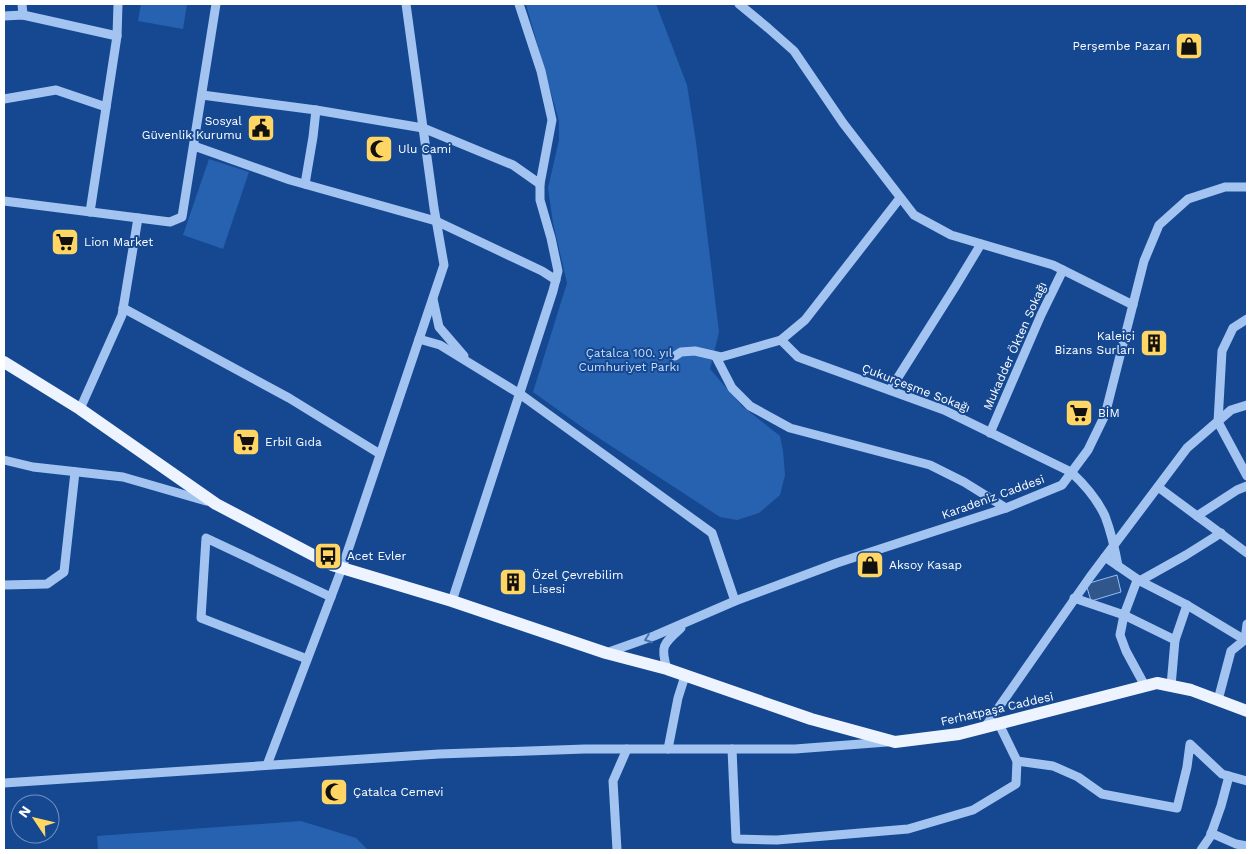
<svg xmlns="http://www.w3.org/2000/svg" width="1251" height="854" font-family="'Work Sans',sans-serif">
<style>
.green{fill:#2762b0}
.water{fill:#31568c;stroke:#95bef4}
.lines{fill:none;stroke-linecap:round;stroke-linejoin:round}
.minor{stroke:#a3c4f1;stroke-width:9}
.major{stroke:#edf3ff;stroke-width:12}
.oneway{stroke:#4773b3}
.labels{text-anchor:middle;stroke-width:4;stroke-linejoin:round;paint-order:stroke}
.poi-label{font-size:12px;fill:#fff;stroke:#154891;text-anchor:start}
.street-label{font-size:12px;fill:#fff;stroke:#154891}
.park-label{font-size:12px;fill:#cadffc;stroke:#154891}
</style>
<rect width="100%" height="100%" fill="#154891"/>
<g class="green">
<path d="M 141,4 L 187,4 L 183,29 L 138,21 Z"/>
<path d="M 526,4 L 656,4 L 687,85 L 696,142 L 719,332 L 710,369 L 742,406 L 780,436 L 783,451 L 785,475 L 780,495 L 759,513 L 737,520 L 720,517 L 582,427 L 533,392 L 567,283 L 553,223 L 548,188 L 559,140 L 559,121 Z"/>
<path d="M 209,159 L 249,172 L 223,249 L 183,235 Z"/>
<path d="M 301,821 L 356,838 L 368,850 L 98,850 L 97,836 Z"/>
</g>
<path class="water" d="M 1117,575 L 1121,592 L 1091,601 L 1086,584 Z"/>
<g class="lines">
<g class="minor">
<path d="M 22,4 L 23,15"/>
<path d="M 739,4 L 768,28 L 794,51 L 843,123 L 914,215 L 951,235 L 1053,265 L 1133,305"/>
<path d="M 4,16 L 23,15 L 117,36 L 90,212"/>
<path d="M 117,36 L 118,4"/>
<path d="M 202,95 L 316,110 L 423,128 L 513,165 L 540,184"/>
<path d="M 4,99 L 56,90 L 106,107"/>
<path d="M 194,146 L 290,180 L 436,221 L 542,271 L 556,280"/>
<path d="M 305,184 L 313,137 L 316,110"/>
<path d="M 4,201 L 170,222 L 182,217 L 216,4"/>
<path d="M 433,299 L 439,327 L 464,356"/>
<path d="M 123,308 L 289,398 L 380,454"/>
<path d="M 1247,319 L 1233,328 L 1222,351 L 1218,422 L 1247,476"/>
<path d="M 419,339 L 440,345 L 520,394 L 712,533 L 735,601"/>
<path d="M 781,340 L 798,357 L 944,410 L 1071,472 C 1084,484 1098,501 1105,516 C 1111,532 1115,549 1118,566"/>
<path d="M 675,356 L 681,352 L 695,351 L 721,357 L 781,340 L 805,320 L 900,198"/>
<path d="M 716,357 L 732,388 L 750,406 L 790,428 L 930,465 L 964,482 L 1006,508"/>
<path d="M 890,390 L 955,287 L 981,244"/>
<path d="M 80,409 L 122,315 L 138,218"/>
<path d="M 990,433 L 1041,315 L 1063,270"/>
<path d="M 4,460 L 33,467 L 123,477 L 206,501"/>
<path d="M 1158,487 L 1247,553"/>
<path d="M 1197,516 L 1237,490 L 1247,486"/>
<path d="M 1105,557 L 1140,581 L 1187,605 L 1245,640 L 1247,624"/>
<path d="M 4,585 L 47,584 L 64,572 L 75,472"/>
<path d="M 1074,598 L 1124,615 L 1175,640 L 1187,605"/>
<path d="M 452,601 L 553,291 L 558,271 L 551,238 L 540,200 L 540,184 L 552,120 L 541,71 L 519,4"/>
<path d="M 606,653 L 654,636 L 735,601 L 837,563 L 1006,508 L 1062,485 L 1088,450 L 1105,415 L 1144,261 L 1159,225 L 1188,199 L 1225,187 L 1247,187"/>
<path d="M 307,659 L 201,618 L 206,538 L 331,597"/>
<path d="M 667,669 C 660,646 663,644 681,628"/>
<path d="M 1145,686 L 1126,651 L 1120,635 L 1124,615 L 1136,583 L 1186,555 L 1221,533"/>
<path d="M 1171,686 L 1175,640"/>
<path d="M 1218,700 L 1231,651 L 1247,638"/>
<path d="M 985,727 L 1090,577 L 1187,448 L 1231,410 L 1247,405"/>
<path d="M 668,749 L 678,698 L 685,676"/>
<path d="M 732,749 L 736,839 L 777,840 L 908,829 L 973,810 L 1016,784 L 1017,761 L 999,724"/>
<path d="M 1017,761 L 1053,766 L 1078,777 L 1102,794 L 1177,808 L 1187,767 L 1190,744 L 1222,774 L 1247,781"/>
<path d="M 267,765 L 342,568 L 444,265 L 434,208 L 406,4"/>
<path d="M 4,783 L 439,754 L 585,749 L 795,749 L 887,742"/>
<path d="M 1211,833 L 1236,844 L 1247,846"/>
<path d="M 617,850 L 613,781 L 627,749"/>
<path d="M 1201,850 L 1210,837 L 1221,806 L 1229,776"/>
</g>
<path class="major" d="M 4,362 L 80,409 L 216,504 L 332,565 L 452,601 L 606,653 L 667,669 L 811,719 L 895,742 L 959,734 L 1157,683 L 1191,690 L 1247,711"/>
</g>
<defs><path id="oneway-chevron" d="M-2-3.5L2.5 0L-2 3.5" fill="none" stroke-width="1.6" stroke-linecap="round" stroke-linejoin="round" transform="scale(1.25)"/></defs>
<use class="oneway" href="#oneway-chevron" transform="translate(648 639) rotate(160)"/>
<defs>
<g id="shop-square" transform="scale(1.4375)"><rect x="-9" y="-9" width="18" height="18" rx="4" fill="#ffd663" stroke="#154891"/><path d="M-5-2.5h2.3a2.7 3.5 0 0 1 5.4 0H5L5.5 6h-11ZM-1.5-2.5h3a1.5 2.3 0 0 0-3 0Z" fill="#111"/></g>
<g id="civic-square" transform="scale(1.4375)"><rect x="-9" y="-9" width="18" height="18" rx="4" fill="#ffd663" stroke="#154891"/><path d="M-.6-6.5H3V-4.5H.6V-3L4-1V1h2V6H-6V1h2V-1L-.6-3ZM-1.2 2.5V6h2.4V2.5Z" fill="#111"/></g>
<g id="mosque-square" transform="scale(1.4375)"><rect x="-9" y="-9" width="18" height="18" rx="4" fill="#ffd663" stroke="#154891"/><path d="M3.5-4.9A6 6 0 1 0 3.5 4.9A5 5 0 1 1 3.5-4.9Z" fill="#111"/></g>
<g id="supermarket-square" transform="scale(1.4375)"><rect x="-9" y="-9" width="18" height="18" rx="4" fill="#ffd663" stroke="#154891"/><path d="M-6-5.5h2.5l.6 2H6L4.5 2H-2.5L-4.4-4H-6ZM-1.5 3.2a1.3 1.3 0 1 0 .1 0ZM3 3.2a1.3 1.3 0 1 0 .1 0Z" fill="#111"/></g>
<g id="building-square" transform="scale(1.4375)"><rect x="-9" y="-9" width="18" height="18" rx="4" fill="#ffd663" stroke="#154891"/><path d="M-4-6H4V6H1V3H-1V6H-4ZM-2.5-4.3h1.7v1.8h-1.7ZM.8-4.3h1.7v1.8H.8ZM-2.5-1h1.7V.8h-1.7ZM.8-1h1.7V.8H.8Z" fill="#111"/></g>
<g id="bus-square" transform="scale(1.4375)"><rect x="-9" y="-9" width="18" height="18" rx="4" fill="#ffd663" stroke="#154891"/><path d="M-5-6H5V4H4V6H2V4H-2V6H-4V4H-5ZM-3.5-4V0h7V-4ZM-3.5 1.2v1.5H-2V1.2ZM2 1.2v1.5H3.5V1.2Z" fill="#111"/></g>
</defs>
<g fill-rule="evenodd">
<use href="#shop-square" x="1189" y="46"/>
<use href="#civic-square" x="261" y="128"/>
<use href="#mosque-square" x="379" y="149"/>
<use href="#supermarket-square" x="65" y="242"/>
<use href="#building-square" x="1154" y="343"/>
<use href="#supermarket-square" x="1079" y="413"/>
<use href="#supermarket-square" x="246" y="442"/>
<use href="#bus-square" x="328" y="556"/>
<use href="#shop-square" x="870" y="565"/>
<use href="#building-square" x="513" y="582"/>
<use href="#mosque-square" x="334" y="792"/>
</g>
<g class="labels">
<g class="poi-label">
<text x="1170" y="50" text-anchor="end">Perşembe Pazarı</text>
<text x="242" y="125" text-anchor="end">Sosyal<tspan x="242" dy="14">Güvenlik Kurumu</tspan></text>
<text x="398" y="153">Ulu Cami</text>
<text x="84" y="246">Lion Market</text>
<text x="1135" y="340" text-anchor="end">Kaleiçi<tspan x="1135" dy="14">Bizans Surları</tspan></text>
<text x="1098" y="417">BİM</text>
<text x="265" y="446">Erbil Gıda</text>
<text x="347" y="560">Acet Evler</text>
<text x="889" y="569">Aksoy Kasap</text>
<text x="532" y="579">Özel Çevrebilim<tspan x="532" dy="14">Lisesi</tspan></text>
<text x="353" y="796">Çatalca Cemevi</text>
</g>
<g class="street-label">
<text transform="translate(1015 346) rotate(-66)" y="4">Mukadder Ökten Sokağı</text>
<text transform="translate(916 388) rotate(21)" y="4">Çukurçeşme Sokağı</text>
<text transform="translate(993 497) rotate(-20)" y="4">Karadeniz Caddesi</text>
<text transform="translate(997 709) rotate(-13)" y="4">Ferhatpaşa Caddesi</text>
</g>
<g class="park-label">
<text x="629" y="357">Çatalca 100. yıl<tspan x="629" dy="14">Cumhuriyet Parkı</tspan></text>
</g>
</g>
<rect width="1251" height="854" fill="none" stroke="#ffffff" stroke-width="10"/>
<g transform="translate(35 819) rotate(305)"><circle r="24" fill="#154891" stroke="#7391bd"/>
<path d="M0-4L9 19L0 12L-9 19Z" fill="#ffd663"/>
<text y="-8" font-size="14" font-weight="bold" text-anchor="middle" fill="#ffffff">N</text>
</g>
</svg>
